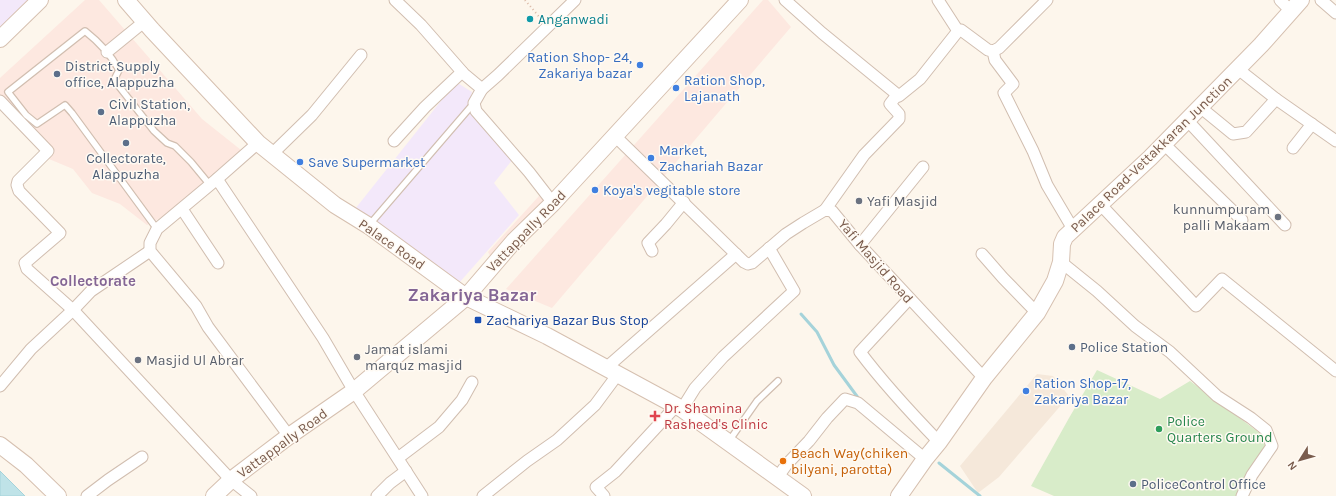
<svg xmlns="http://www.w3.org/2000/svg" width="1336" height="496" font-family="Karla,sans-serif">
<style>
.residential{fill:#f5e8da}
.commercial{fill:#fde8e0}
.education{fill:#f3e8fa}
.grass{fill:#d8ecc9}
.water{fill:#bfe3e8;stroke:#a5d3da}
.lines{fill:none;stroke-linecap:round;stroke-linejoin:round}
.stream{stroke:#a5d3da;stroke-width:3}
.lane-casing{stroke:#d1beb0;stroke-width:8}
.street-casing{stroke:#d1beb0;stroke-width:13}
.secondary-casing{stroke:#d6c0b0;stroke-width:18}
.path{stroke:#d9b8a5;stroke-width:2;stroke-dasharray:1 3;stroke-linecap:butt}
.lane{stroke:#fff;stroke-width:5.5}
.street{stroke:#fff;stroke-width:11}
.secondary{stroke:#fff;stroke-width:16}
.culture-dot{fill:#0f9aa8;stroke:#fffaf3;stroke-width:1.5}
.shop-dot{fill:#3f7fe0;stroke:#fffaf3;stroke-width:1.5}
.service-dot{fill:#5c6f8a;stroke:#fffaf3;stroke-width:1.5}
.worship-dot{fill:#6b7280;stroke:#fffaf3;stroke-width:1.5}
.transit-dot{fill:#1a4fb4;stroke:#fffaf3;stroke-width:1.5}
.health-dot{fill:#e0444e;stroke:#fffaf3;stroke-width:1.5}
.leisure-dot{fill:#2e9e5b;stroke:#fffaf3;stroke-width:1.5}
.food-dot{fill:#e8710a;stroke:#fffaf3;stroke-width:1.5}
.labels{text-anchor:middle;stroke-width:3;stroke-linejoin:round;paint-order:stroke}
.culture-label{font-size:14px;fill:#0d838f;stroke:#fffaf3;text-anchor:start}
.shop-label{font-size:14px;fill:#366cbe;stroke:#fffaf3;text-anchor:start}
.service-label{font-size:14px;fill:#4e5e75;stroke:#fffaf3;text-anchor:start}
.street-label{font-size:14px;fill:#7a5c4d;stroke:#fffaf3}
.worship-label{font-size:14px;fill:#5b616d;stroke:#fffaf3;text-anchor:start}
.transit-label{font-size:14px;fill:#164399;stroke:#fffaf3;text-anchor:start}
.health-label{font-size:14px;fill:#be3a42;stroke:#fffaf3;text-anchor:start}
.leisure-label{font-size:14px;fill:#27864d;stroke:#fffaf3;text-anchor:start}
.food-label{font-size:14px;fill:#c56008;stroke:#fffaf3;text-anchor:start}
.neighbourhood-label{font-size:15px;font-weight:bold;fill:#846695;stroke:#fffaf3}
.district-label{font-size:18px;font-weight:bold;fill:#846695;stroke:#fffaf3}
</style>
<rect width="100%" height="100%" fill="#fdf6ec"/>
<path class="residential" d="M 1037,374 L 1053,376 L 1069,396 L 999,477 L 978,493 L 960,466 Z"/>
<g class="commercial">
<path d="M 85,0 L 99,0 L 202,119 L 241,150 L 164,216 L 147,225 L 120,204 L 92,193 L 73,169 L 49,159 L 0,105 L 0,78 Z"/>
<path d="M 763,0 L 768,0 L 791,27 L 552,308 L 506,289 Z"/>
<path d="M 539,196 L 548,204 L 492,259 L 488,252 Z"/>
</g>
<g class="education">
<path d="M 0,0 L 34,0 L 0,31 Z"/>
<path d="M 456,82 L 472,92 L 468,107 L 513,159 L 494,183 L 519,215 L 459,283 L 355,209 Z"/>
</g>
<path class="grass" d="M 1097,370 L 1160,399 L 1190,381 L 1269,440 L 1249,496 L 1054,496 L 1031,486 L 1069,418 Z"/>
<path class="water" d="M 0,471 L 25,496 L 0,496 Z"/>
<g class="lines">
<g class="stream">
<path d="M 801,314 L 817,332 L 834,365 L 859,399"/>
<path d="M 939,463 L 980,496"/>
</g>
<g class="lane-casing">
<g id="lane">
<path d="M 370,224 L 474,103"/>
<path d="M 157,229 L 72,113 L 65,105 L 37,124 L 26,115 L 8,92 L 85,31 C 99,42 110,53 119,70 L 114,80 L 154,131 L 167,143 L 175,146 L 191,162 L 210,185"/>
<path d="M 729,441 L 757,401 L 778,381"/>
</g>
</g>
<g class="street-casing">
<g id="street">
<path d="M 395,0 L 421,25 L 464,74 L 482,89 L 474,103 L 476,111 L 529,172 L 553,203"/>
<path d="M 785,0 L 822,33 L 899,96 L 920,79 L 958,31 L 961,30 L 988,50 L 993,51 L 999,48 L 1047,0"/>
<path d="M 938,0 L 958,31"/>
<path d="M 1280,0 L 1291,11"/>
<path d="M 1321,0 L 1336,13"/>
<path d="M 993,51 L 995,60 L 1013,84 L 1004,93 L 1033,151 L 1047,185 L 1073,229"/>
<path d="M 107,52 L 145,21"/>
<path d="M 1238,69 L 1276,99 L 1336,141"/>
<path d="M 482,89 L 498,75 L 575,0"/>
<path d="M 0,101 L 48,151 L 18,181 L 17,185 L 19,191 L 60,233 L 25,263 L 27,269 L 73,310 L 231,480 L 251,496"/>
<path d="M 1200,107 L 1233,134 L 1246,132 L 1276,99"/>
<path d="M 1187,120 L 1285,225"/>
<path d="M 615,136 L 744,262 L 748,264 L 752,263 L 786,234 L 803,223 L 825,210 L 832,211 L 860,245 L 984,378"/>
<path d="M 394,141 L 425,107 L 462,72"/>
<path d="M 258,143 L 217,179 L 157,229 L 150,243 L 150,251 L 196,306 L 208,327 L 289,436"/>
<path d="M 1164,144 L 1242,220"/>
<path d="M 1293,148 L 1312,124"/>
<path d="M 272,154 L 312,115 L 361,55"/>
<path d="M 217,179 L 323,338 L 354,391 L 422,496"/>
<path d="M 1100,204 L 1196,306 L 1222,279 L 1336,371"/>
<path d="M 182,209 L 218,263"/>
<path d="M 825,210 L 864,155 L 899,119 L 899,114 L 890,104 L 897,95"/>
<path d="M 860,245 L 923,167"/>
<path d="M 652,251 L 648,243 L 666,224 L 684,202"/>
<path d="M 982,254 L 1003,278 L 1037,313"/>
<path d="M 1061,262 L 1097,291 L 1135,326 L 1170,352 L 1217,396 L 1251,418 L 1266,430 L 1272,446 L 1252,475 L 1242,496"/>
<path d="M 909,299 L 860,352 C 884,384 911,413 939,442"/>
<path d="M 606,368 L 736,254"/>
<path d="M 0,386 L 31,349 L 73,310 L 91,291 L 150,251"/>
<path d="M 682,409 L 695,388 L 723,357 L 794,291 L 769,248"/>
<path d="M 398,458 L 439,427 L 462,400 L 472,382"/>
<path d="M 777,478 L 787,464 L 809,441 L 827,418 L 845,399 L 858,403 L 925,459"/>
<path d="M 87,496 L 108,480 L 142,457"/>
<path d="M 377,496 L 390,483 L 406,471"/>
<path d="M 483,496 L 527,461 L 557,440 L 595,405 L 618,374"/>
<path d="M 604,496 L 596,487 L 615,472 L 676,406"/>
</g>
</g>
<g class="secondary-casing">
<g id="secondary">
<path d="M 126,0 L 152,30 L 258,143 L 335,205 L 369,226 L 466,297 L 547,336 L 682,409 L 803,496"/>
<path d="M 0,39 L 40,0"/>
<path d="M 0,445 L 26,465 L 58,496"/>
<path d="M 214,496 L 231,480 L 289,436 L 354,391 L 466,297 L 514,241 L 553,203 L 740,0"/>
<path d="M 899,496 L 925,459 L 939,442 L 984,378 L 1037,313 L 1055,281 L 1061,262 L 1062,244 L 1065,237 L 1150,158 L 1261,45 L 1301,0"/>
</g>
</g>
<path class="path" d="M 525,0 L 541,19"/>
<use href="#lane" class="lane"/>
<use href="#street" class="street"/>
<use href="#secondary" class="secondary"/>
</g>
<circle class="culture-dot" cx="530" cy="19" r="4"/>
<g class="shop-dot">
<circle cx="640" cy="65" r="4"/>
<circle cx="676" cy="88" r="4"/>
<circle cx="651" cy="158" r="4"/>
<circle cx="300" cy="162" r="4"/>
<circle cx="595" cy="190" r="4"/>
<circle cx="1026" cy="391" r="4"/>
</g>
<g class="service-dot">
<circle cx="57" cy="74" r="4"/>
<circle cx="101" cy="112" r="4"/>
<circle cx="126" cy="143" r="4"/>
<circle cx="1072" cy="347" r="4"/>
<circle cx="1133" cy="484" r="4"/>
</g>
<g class="worship-dot">
<circle cx="859" cy="201" r="4"/>
<circle cx="1278" cy="217" r="4"/>
<circle cx="357" cy="357" r="4"/>
<circle cx="138" cy="360" r="4"/>
</g>
<rect class="transit-dot" x="474" y="316" width="8" height="8" rx="2"/>
<path class="health-dot" d="M653 410h4v4h4v4h-4v4h-4v-4h-4v-4h4z"/>
<circle class="leisure-dot" cx="1159" cy="429" r="4"/>
<circle class="food-dot" cx="783" cy="461" r="4"/>
<g class="labels">
<g class="culture-label">
<text x="538" y="24">Anganwadi</text>
</g>
<g class="shop-label">
<text x="632" y="62" text-anchor="end">Ration Shop- 24,<tspan x="632" dy="16">Zakariya bazar</tspan></text>
<text x="684" y="85">Ration Shop,<tspan x="684" dy="16">Lajanath</tspan></text>
<text x="659" y="155">Market,<tspan x="659" dy="16">Zachariah Bazar</tspan></text>
<text x="308" y="167">Save Supermarket</text>
<text x="603" y="195">Koya's vegitable store</text>
<text x="1034" y="388">Ration Shop-17,<tspan x="1034" dy="16">Zakariya Bazar</tspan></text>
</g>
<g class="service-label">
<text x="65" y="71">District Supply<tspan x="65" dy="16">office, Alappuzha</tspan></text>
<text x="109" y="109">Civil Station,<tspan x="109" dy="16">Alappuzha</tspan></text>
<text x="126" y="163" text-anchor="middle">Collectorate,<tspan x="126" dy="16">Alappuzha</tspan></text>
<text x="1080" y="352">Police Station</text>
<text x="1141" y="489">PoliceControl Office</text>
</g>
<g class="street-label">
<text transform="translate(1151 154) rotate(-44)" y="5">Palace Road-Vettakkaran Junction</text>
<text transform="translate(526 231) rotate(-46)" y="5">Vattappally Road</text>
<text transform="translate(392 244) rotate(35)" y="5">Palace Road</text>
<text transform="translate(876 261) rotate(49)" y="5">Yafi Masjid Road</text>
<text transform="translate(282 443) rotate(-36)" y="5">Vattappally Road</text>
</g>
<g class="worship-label">
<text x="867" y="206">Yafi Masjid</text>
<text x="1270" y="214" text-anchor="end">kunnumpuram<tspan x="1270" dy="16">palli Makaam</tspan></text>
<text x="365" y="354">Jamat islami<tspan x="365" dy="16">marquz masjid</tspan></text>
<text x="146" y="365">Masjid Ul Abrar</text>
</g>
<g class="transit-label">
<text x="486" y="325">Zachariya Bazar Bus Stop</text>
</g>
<g class="health-label">
<text x="664" y="413">Dr. Shamina<tspan x="664" dy="16">Rasheed's Clinic</tspan></text>
</g>
<g class="leisure-label">
<text x="1167" y="426">Police<tspan x="1167" dy="16">Quarters Ground</tspan></text>
</g>
<g class="food-label">
<text x="791" y="458">Beach Way(chiken<tspan x="791" dy="16">bilyani, parotta)</tspan></text>
</g>
<g class="neighbourhood-label">
<text x="93" y="286">Collectorate</text>
</g>
<g class="district-label">
<text x="472" y="301">Zakariya Bazar</text>
</g>
</g>
<g transform="translate(1300 460) rotate(233)" stroke="#fffaf3" stroke-width="3" paint-order="stroke">
<path d="M0-3L7 15L0 10L-7 15Z" fill="#7a5c4d"/>
<text y="-6" font-size="11" font-weight="bold" text-anchor="middle" fill="#7a5c4d">N</text>
</g>
</svg>
